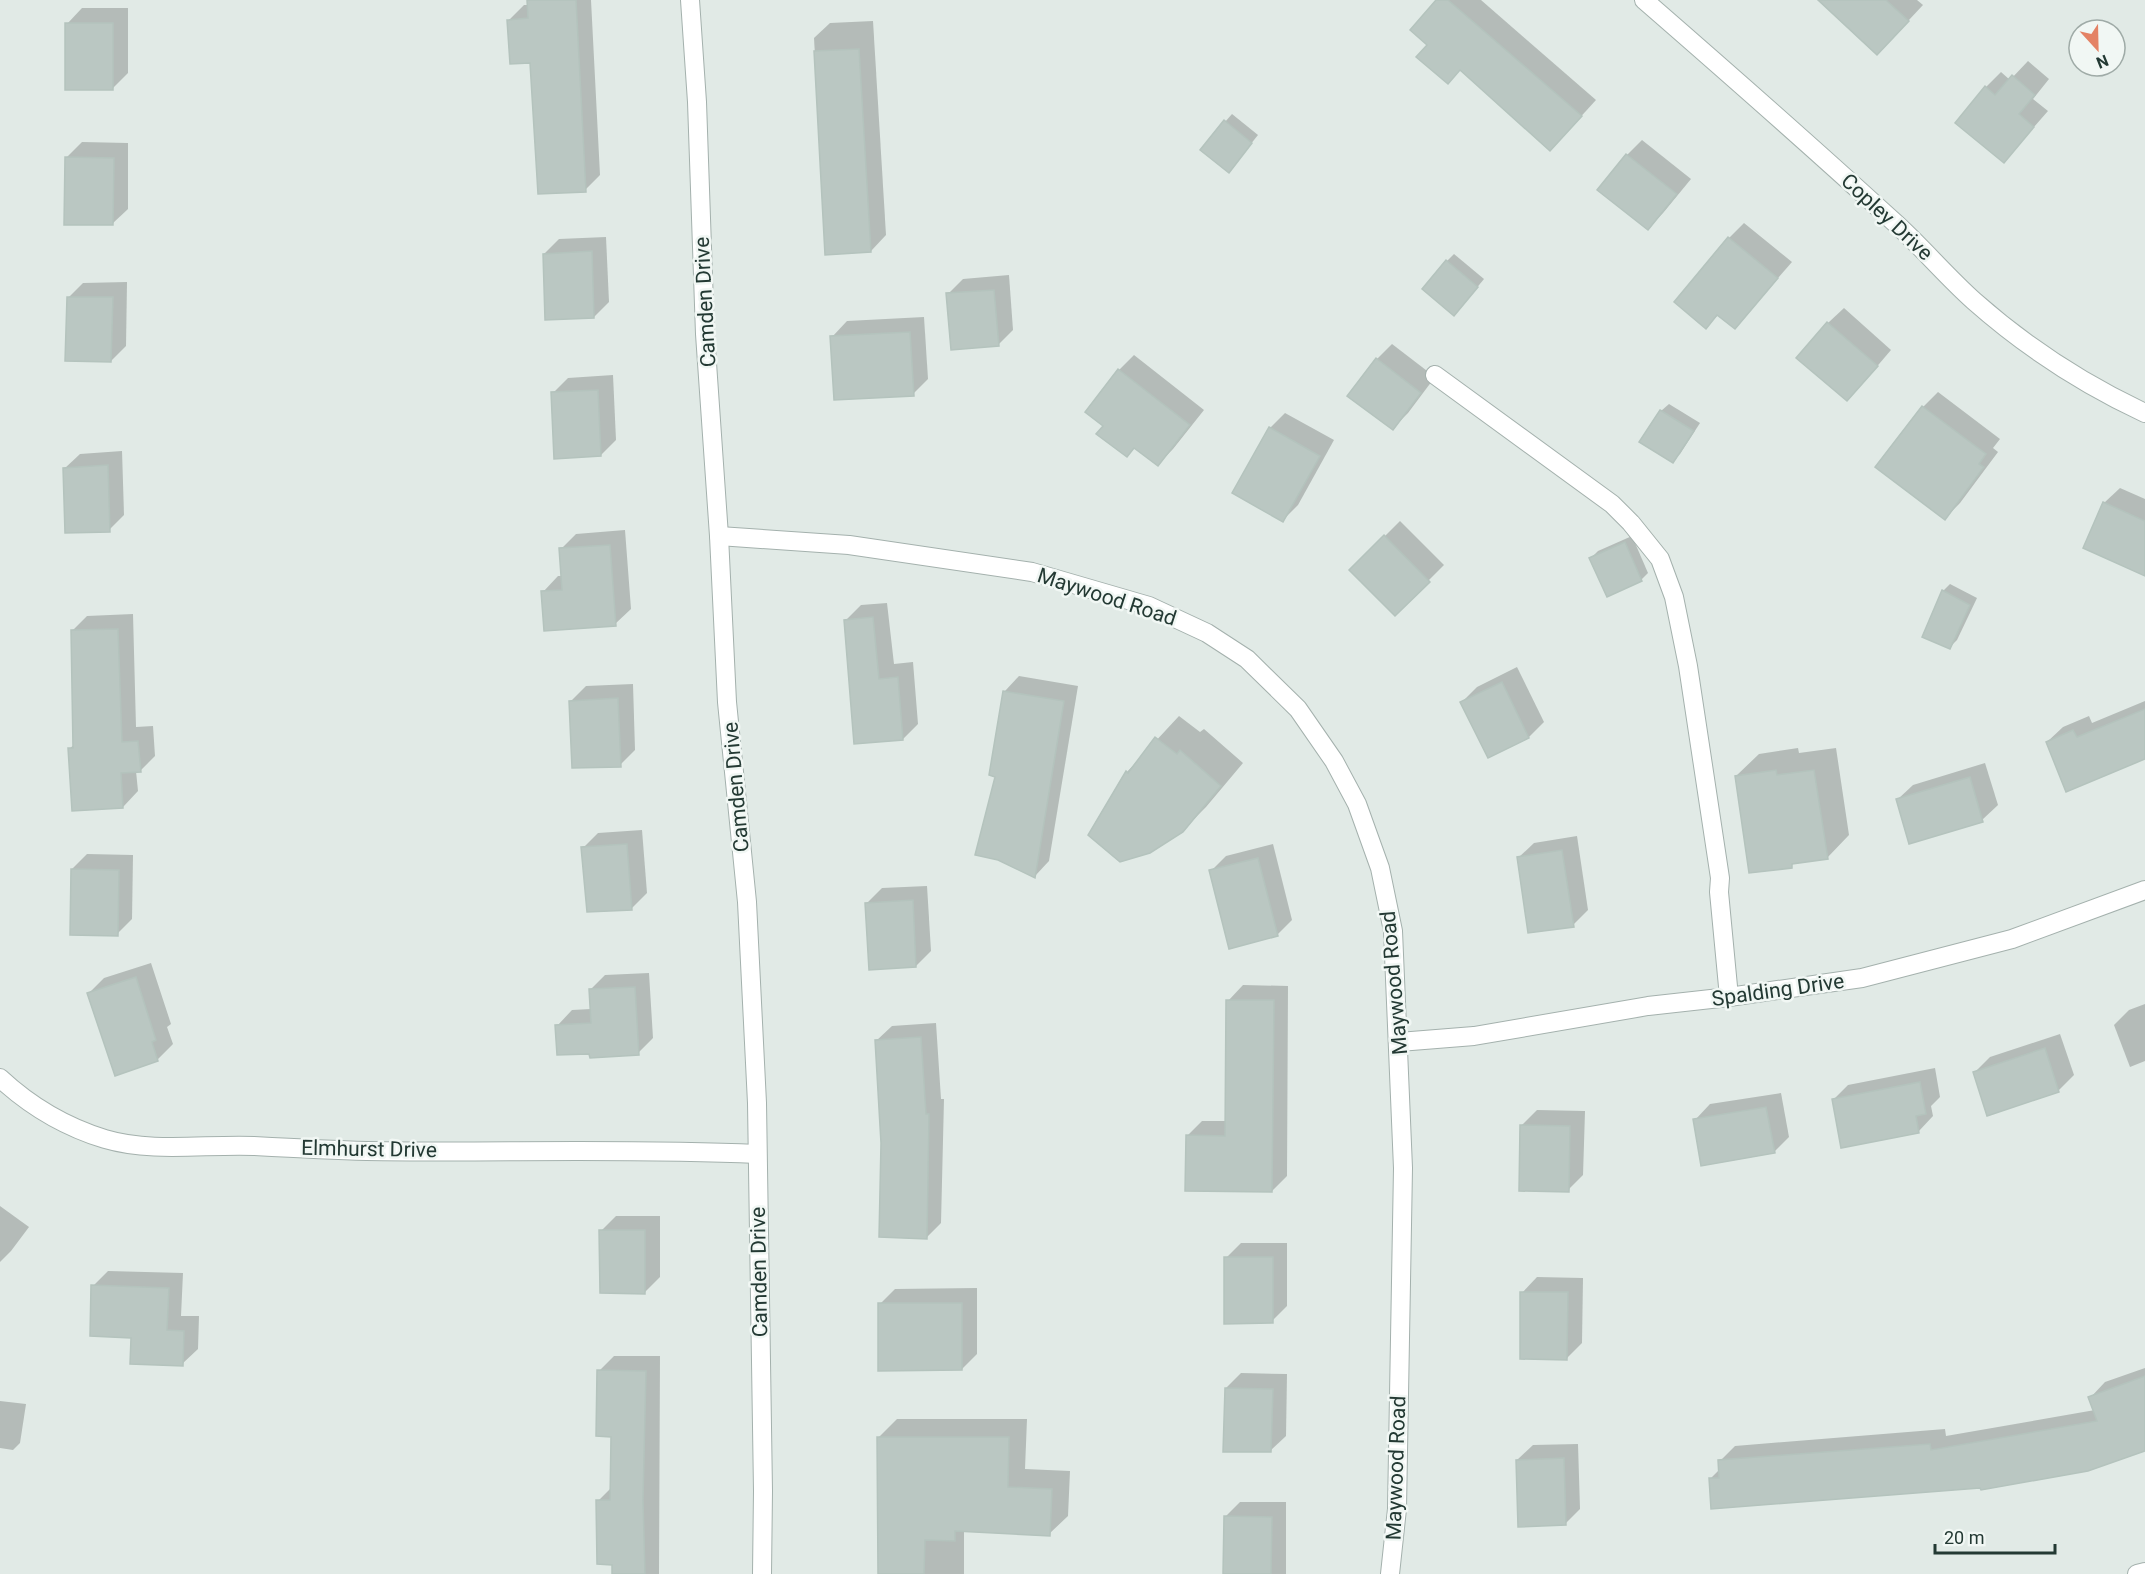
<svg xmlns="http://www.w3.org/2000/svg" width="2145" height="1574" font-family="Roboto,sans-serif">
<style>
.shadow{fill:#0003}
.building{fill:#bac7c2;stroke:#b4c3bd;stroke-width:1.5}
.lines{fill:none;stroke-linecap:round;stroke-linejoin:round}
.street-casing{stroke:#a4b1ad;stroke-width:20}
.street{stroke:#fff;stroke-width:18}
.labels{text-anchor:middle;stroke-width:5;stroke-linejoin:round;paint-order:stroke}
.street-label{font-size:21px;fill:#233933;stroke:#f1f7f4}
</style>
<rect width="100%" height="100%" fill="#e1eae6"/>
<g class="shadow">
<path d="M 528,0 L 591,0 L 600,175 L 585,190 L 531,61 L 509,20 L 524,5 L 529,5 Z"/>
<path d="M 1438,0 L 1481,0 L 1596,100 L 1565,134 L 1461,69 L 1429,45 Z"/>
<path d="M 1845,0 L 1917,0 L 1923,5 L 1892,38 Z"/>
<path d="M 82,8 L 128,8 L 128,73 L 113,88 L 67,24 Z"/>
<path d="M 873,21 L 886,235 L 871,251 L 826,253 L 814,38 L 830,23 Z"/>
<path d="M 2028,61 L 2049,79 L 2033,99 L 2048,111 L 2004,161 L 1986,87 L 2001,72 L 2010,80 Z"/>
<path d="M 1232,114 L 1258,135 L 1229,171 L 1225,122 Z"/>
<path d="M 1642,140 L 1691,179 L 1663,213 L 1648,228 L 1627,155 Z"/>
<path d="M 82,142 L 128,143 L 128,209 L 112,224 L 66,158 Z"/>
<path d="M 1744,223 L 1792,262 L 1735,327 L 1719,314 L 1706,327 L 1676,302 L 1729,238 Z"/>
<path d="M 606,237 L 609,302 L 594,317 L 544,254 L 559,239 Z"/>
<path d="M 1454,254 L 1484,279 L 1461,307 L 1447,261 Z"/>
<path d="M 1009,275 L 1013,330 L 998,345 L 948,294 L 963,279 Z"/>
<path d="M 127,282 L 126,346 L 111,361 L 68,298 L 83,283 Z"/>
<path d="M 1844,308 L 1891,350 L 1862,384 L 1828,323 Z"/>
<path d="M 924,317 L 928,379 L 913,394 L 832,337 L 847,321 Z"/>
<path d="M 1392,344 L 1435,377 L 1408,413 L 1393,428 L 1377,359 Z"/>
<path d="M 1134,355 L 1204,410 L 1173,449 L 1158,464 L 1135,447 L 1127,455 L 1105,426 L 1119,370 Z"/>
<path d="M 613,375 L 616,440 L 601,455 L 553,393 L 568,378 Z"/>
<path d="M 1938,392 L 2000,439 L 1993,448 L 1998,452 L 1960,503 L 1945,518 L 1923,407 Z"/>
<path d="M 1669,404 L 1700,423 L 1680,454 L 1672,461 L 1642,442 L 1661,411 Z"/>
<path d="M 1285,413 L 1334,440 L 1298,505 L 1283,520 L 1270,428 Z"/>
<path d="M 122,451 L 124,515 L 109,530 L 64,469 L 80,454 Z"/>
<path d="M 2120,488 L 2145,499 L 2145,575 L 2104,503 Z"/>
<path d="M 1400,521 L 1444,565 L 1395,614 L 1351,570 Z"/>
<path d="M 625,530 L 631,609 L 615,624 L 543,592 L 558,576 L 563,576 L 561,549 L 576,534 Z"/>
<path d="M 1632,536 L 1648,573 L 1641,580 L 1591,558 L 1598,551 Z"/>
<path d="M 1950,584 L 1977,598 L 1957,640 L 1950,647 L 1943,591 Z"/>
<path d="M 887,603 L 894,664 L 913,662 L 918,724 L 903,739 L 846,620 L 861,605 Z"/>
<path d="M 133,614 L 136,727 L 153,726 L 155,756 L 140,771 L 136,771 L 138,791 L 123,807 L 69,749 L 75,744 L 72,631 L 87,616 Z"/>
<path d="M 1517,667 L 1544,722 L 1529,737 L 1489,756 L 1462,702 L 1477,687 Z"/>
<path d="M 1019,676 L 1078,686 L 1049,861 L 1035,876 L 997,775 L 1005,691 Z"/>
<path d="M 633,684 L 635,750 L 620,765 L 571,701 L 586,686 Z"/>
<path d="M 2145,701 L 2145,758 L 2047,742 L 2063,727 L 2089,716 L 2092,723 Z"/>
<path d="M 1179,716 L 1200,732 L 1204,729 L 1243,763 L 1206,807 L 1182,831 L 1127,772 Z"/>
<path d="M 1798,748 L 1799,753 L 1836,748 L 1849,835 L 1827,858 L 1795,862 L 1791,866 L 1736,776 L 1759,754 Z"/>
<path d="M 1985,763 L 1998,805 L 1982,820 L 1897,800 L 1913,785 Z"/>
<path d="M 642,830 L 647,893 L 632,908 L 583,848 L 598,833 Z"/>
<path d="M 1577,836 L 1588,910 L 1573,925 L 1518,858 L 1534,843 Z"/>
<path d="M 1273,844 L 1292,920 L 1277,935 L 1211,871 L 1226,856 Z"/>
<path d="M 87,854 L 133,855 L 132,919 L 117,934 L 72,869 Z"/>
<path d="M 927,886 L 931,951 L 916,966 L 867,903 L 882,888 Z"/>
<path d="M 151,963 L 171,1024 L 167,1027 L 173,1044 L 158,1059 L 116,1074 L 89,993 L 104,978 Z"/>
<path d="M 649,973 L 653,1038 L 638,1053 L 591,1052 L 557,1026 L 572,1010 L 591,1009 L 590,990 L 605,975 Z"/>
<path d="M 1243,985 L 1288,986 L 1287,1176 L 1272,1191 L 1187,1136 L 1202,1121 L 1227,1121 L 1228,1001 Z"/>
<path d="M 2145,1004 L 2145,1061 L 2130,1067 L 2114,1025 L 2129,1010 Z"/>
<path d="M 936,1023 L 941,1099 L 944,1099 L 941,1223 L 926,1238 L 883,1143 L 876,1041 L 892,1026 Z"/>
<path d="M 2060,1034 L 2074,1075 L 2058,1091 L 1975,1072 L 1990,1057 Z"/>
<path d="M 1935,1068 L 1940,1097 L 1931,1106 L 1933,1116 L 1918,1132 L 1833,1100 L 1848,1085 Z"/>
<path d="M 1781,1093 L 1789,1137 L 1774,1152 L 1695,1120 L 1710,1104 Z"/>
<path d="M 1537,1110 L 1585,1111 L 1583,1175 L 1568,1190 L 1521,1126 Z"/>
<path d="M 0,1206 L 29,1227 L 11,1251 L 0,1262 Z"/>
<path d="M 616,1216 L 660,1216 L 660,1277 L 645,1292 L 601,1231 Z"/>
<path d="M 1241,1243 L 1287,1243 L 1287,1306 L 1272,1321 L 1226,1258 Z"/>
<path d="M 108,1271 L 183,1273 L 181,1316 L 199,1316 L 198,1349 L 182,1364 L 132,1337 L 93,1286 Z"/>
<path d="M 1537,1277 L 1583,1278 L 1582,1343 L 1567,1358 L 1522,1293 Z"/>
<path d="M 977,1288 L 977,1354 L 962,1369 L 880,1304 L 895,1289 Z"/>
<path d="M 614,1356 L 660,1356 L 659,1574 L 614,1574 L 614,1563 L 598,1501 L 612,1487 L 613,1435 L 599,1371 Z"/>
<path d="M 2145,1368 L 2145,1449 L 1982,1486 L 1710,1479 L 1720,1469 L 1720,1461 L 1735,1446 L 1945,1429 L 1946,1436 L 2095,1410 L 2090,1398 L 2105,1382 Z"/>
<path d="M 1241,1373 L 1287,1374 L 1286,1436 L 1270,1451 L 1226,1388 Z"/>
<path d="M 0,1401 L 26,1404 L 20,1443 L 13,1450 L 0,1448 Z"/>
<path d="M 897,1419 L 1027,1419 L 1025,1469 L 1070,1471 L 1068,1516 L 1049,1534 L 964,1530 L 964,1574 L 879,1574 L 879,1437 Z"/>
<path d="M 1578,1444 L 1580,1509 L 1565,1524 L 1517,1460 L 1533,1445 Z"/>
<path d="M 1240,1502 L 1286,1502 L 1286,1574 L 1225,1574 L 1225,1517 Z"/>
</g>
<g class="building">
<path d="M 527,0 L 576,0 L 586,192 L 538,194 L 530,63 L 510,64 L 507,20 L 528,18 Z"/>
<path d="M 1436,0 L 1448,0 L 1582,116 L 1550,151 L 1460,70 L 1448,84 L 1416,57 L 1427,45 L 1410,30 Z"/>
<path d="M 1818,0 L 1886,0 L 1909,21 L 1877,55 Z"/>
<rect x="65" y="23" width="48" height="67"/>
<path d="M 859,49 L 871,252 L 825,255 L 814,51 Z"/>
<path d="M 2012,75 L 2035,95 L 2019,114 L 2034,127 L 2004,163 L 1955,123 L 1985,86 L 1995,95 Z"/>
<path d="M 1224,120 L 1252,143 L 1229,173 L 1200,150 Z"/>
<path d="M 1626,154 L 1677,194 L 1648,230 L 1597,190 Z"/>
<path d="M 65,157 L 114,158 L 113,225 L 64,225 Z"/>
<path d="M 1728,237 L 1778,278 L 1735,329 L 1717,315 L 1706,329 L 1674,302 Z"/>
<path d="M 592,251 L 594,318 L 545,320 L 543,254 Z"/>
<path d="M 1446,260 L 1478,287 L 1454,316 L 1422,289 Z"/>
<path d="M 994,290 L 999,346 L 951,350 L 946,293 Z"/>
<path d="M 67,297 L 113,297 L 111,362 L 65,361 Z"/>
<path d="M 1827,322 L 1878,366 L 1847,401 L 1796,358 Z"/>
<path d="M 910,332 L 914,396 L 834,400 L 830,336 Z"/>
<path d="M 1376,358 L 1421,393 L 1393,430 L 1347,396 Z"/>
<path d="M 1118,369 L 1190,425 L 1158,466 L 1134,448 L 1127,457 L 1096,434 L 1103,426 L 1085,412 Z"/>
<path d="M 598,390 L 601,456 L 554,459 L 551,392 Z"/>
<path d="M 1922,406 L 1986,454 L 1979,464 L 1984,467 L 1945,520 L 1875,467 Z"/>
<path d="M 1660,410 L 1694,431 L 1673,463 L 1639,442 Z"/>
<path d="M 1269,427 L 1320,456 L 1283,522 L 1232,493 Z"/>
<path d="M 108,465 L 110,532 L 65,533 L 63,468 Z"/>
<path d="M 2103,502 L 2145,521 L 2145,576 L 2083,548 Z"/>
<path d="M 1384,535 L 1430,582 L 1395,616 L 1349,570 Z"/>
<path d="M 1625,542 L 1642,581 L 1607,597 L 1589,558 Z"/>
<path d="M 610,545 L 616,626 L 544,631 L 541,591 L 562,590 L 559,548 Z"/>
<path d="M 1942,590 L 1970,605 L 1950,649 L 1922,637 Z"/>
<path d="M 873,617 L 879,679 L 898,677 L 903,740 L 854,744 L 844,620 Z"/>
<path d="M 118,629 L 122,742 L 138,741 L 141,772 L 121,773 L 123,808 L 72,811 L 68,748 L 73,748 L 71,630 Z"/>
<path d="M 1502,682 L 1529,738 L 1488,758 L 1460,702 Z"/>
<path d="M 1003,691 L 1064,701 L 1035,878 L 998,860 L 975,855 L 995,777 L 989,775 Z"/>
<path d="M 618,698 L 621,767 L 572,768 L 569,701 Z"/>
<path d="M 2145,709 L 2145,759 L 2066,792 L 2046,742 L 2073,730 L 2077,737 Z"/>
<path d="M 1155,737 L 1177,754 L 1180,750 L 1221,786 L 1183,832 L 1150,853 L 1120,862 L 1088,835 L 1126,771 L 1128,773 Z"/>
<path d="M 1776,770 L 1777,775 L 1814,770 L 1828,859 L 1792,864 L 1792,868 L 1749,873 L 1735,776 Z"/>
<path d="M 1970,777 L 1983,822 L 1909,844 L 1896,799 Z"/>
<path d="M 627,844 L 632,910 L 587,912 L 581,847 Z"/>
<path d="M 1562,850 L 1574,927 L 1528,933 L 1517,857 Z"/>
<path d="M 1258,858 L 1278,936 L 1229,949 L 1209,870 Z"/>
<path d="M 71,869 L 119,870 L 118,936 L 70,935 Z"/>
<path d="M 913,900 L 916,967 L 869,970 L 865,903 Z"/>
<path d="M 136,977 L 156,1040 L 152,1042 L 158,1061 L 115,1076 L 87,993 Z"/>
<path d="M 635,987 L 639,1055 L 590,1058 L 589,1054 L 557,1055 L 555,1025 L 591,1023 L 589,989 Z"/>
<path d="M 1226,1000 L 1274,1000 L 1272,1192 L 1185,1191 L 1186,1135 L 1225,1136 Z"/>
<path d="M 921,1037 L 926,1114 L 929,1114 L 927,1239 L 879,1237 L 881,1143 L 875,1040 Z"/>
<path d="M 2045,1048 L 2059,1092 L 1987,1116 L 1973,1072 Z"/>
<path d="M 1920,1082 L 1926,1114 L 1916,1116 L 1919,1133 L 1841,1148 L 1832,1099 Z"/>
<path d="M 1766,1107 L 1775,1153 L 1701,1166 L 1693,1119 Z"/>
<path d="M 1520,1125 L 1570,1126 L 1569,1192 L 1519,1191 Z"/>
<path d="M 599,1230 L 645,1230 L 645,1294 L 600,1293 Z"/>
<path d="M 1224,1257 L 1273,1257 L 1273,1323 L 1224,1324 Z"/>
<path d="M 91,1285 L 169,1288 L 167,1330 L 184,1331 L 183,1366 L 130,1364 L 131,1338 L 90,1336 Z"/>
<path d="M 1520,1292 L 1568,1292 L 1567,1360 L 1520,1359 Z"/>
<path d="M 878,1303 L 962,1303 L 962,1370 L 878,1371 Z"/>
<path d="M 597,1370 L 646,1371 L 643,1500 L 645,1574 L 612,1574 L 612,1565 L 597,1564 L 596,1500 L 610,1500 L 611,1437 L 596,1436 Z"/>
<path d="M 2145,1376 L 2145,1451 L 2088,1471 L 1981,1490 L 1980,1488 L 1711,1509 L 1709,1478 L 1719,1478 L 1718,1460 L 1930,1444 L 1931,1450 L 2097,1421 L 2088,1397 Z"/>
<path d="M 1225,1388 L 1273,1389 L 1271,1452 L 1223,1452 Z"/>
<path d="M 877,1437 L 1009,1437 L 1008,1487 L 1052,1489 L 1050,1536 L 955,1531 L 955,1541 L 925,1540 L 924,1574 L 878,1574 Z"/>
<path d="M 1564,1458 L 1566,1525 L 1518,1527 L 1516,1460 Z"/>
<path d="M 1224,1516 L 1272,1517 L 1271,1574 L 1223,1574 Z"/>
</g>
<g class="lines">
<g class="street-casing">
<g id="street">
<path d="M 690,0 L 697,102 L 705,334 L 719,536 L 727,702 L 747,902 L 757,1103 L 763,1491 L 762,1574"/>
<path d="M 1644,0 C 1728,73 1811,146 1893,221 C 1921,246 1946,276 1974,301 C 2026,347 2083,384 2145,413"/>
<path d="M 1435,375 L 1612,504 L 1631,523 L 1660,559 L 1674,597 L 1688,666 L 1720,878 L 1719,892 L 1729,997"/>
<path d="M 719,536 L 849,545 L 1032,572 L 1149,606 L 1207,633 L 1247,659 L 1298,709 L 1334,761 L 1357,804 L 1380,868 L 1393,931 L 1403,1168 L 1397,1509 L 1390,1574"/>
<path d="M 1399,1042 L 1474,1036 L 1648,1006 L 1729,997 L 1862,978 L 2012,939 L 2145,890"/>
<path d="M 0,1078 C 29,1105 66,1127 105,1139 C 152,1153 205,1144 254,1146 C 291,1148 329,1150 367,1151 C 497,1153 627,1148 757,1154"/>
<path d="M 2137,1574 L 2145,1572"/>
</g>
</g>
<use href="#street" class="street"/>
</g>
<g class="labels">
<g class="street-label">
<text transform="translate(1887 217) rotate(43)" y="7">Copley Drive</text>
<text transform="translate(705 302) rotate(-93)" y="7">Camden Drive</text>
<text transform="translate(1107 597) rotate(18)" y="7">Maywood Road</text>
<text transform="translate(736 787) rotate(-95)" y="7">Camden Drive</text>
<text transform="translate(1394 983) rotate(-95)" y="7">Maywood Road</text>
<text transform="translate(1778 990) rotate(-8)" y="7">Spalding Drive</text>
<text transform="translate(369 1149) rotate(1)" y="7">Elmhurst Drive</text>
<text transform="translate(759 1272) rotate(-91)" y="7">Camden Drive</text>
<text transform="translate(1396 1468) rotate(-88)" y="7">Maywood Road</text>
</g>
</g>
<g transform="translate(2097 48) rotate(158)"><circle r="28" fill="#f1f7f4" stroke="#9faba7" stroke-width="1.5"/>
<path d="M0-4.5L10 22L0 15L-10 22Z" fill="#e48265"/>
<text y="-9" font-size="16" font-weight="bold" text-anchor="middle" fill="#233933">N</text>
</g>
<path d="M1935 1544v9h120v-9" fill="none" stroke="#233933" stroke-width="3"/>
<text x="1944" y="1544" font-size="18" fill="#233933" stroke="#f1f7f4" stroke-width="4.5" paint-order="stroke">20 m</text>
</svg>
